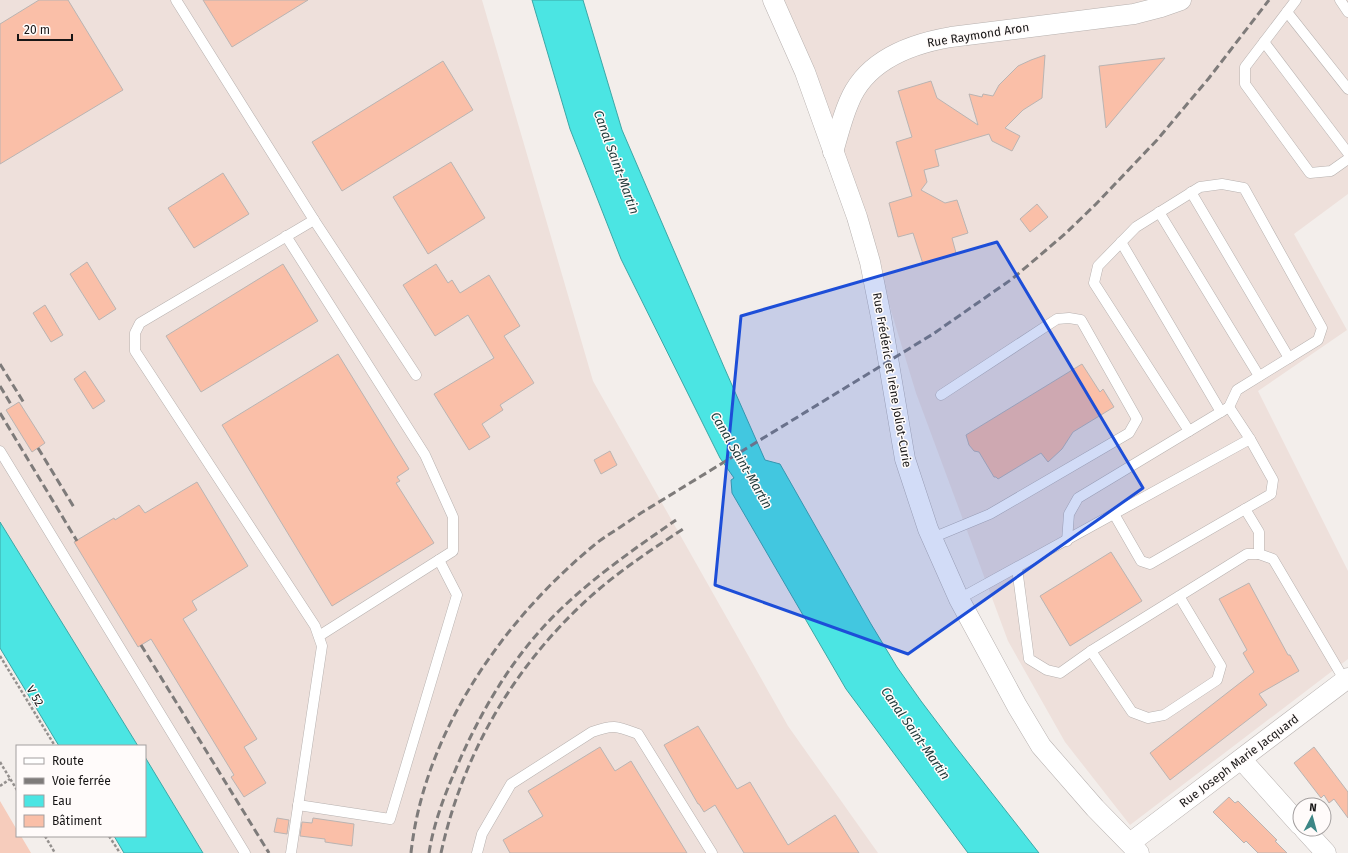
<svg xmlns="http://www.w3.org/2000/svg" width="1348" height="853" font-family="'Fira Sans',sans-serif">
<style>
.built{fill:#eee0db}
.green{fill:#f6ccbc}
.water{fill:#4be5e3;stroke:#3ca7a6}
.building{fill:#fabfa8;stroke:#bab4b2}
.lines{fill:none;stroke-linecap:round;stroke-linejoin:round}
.service-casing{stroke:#b7b1af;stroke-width:11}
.minor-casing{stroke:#b7b1af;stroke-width:21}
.path{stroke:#94908e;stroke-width:2.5;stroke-dasharray:3 2;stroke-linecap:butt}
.service{stroke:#fff;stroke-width:10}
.minor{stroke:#fff;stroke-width:20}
.rail{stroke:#7e7b7a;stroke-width:3;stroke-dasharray:8 4;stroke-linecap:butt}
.marked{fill:#1d4ed8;fill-opacity:0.2;stroke:#1d4ed8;stroke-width:3;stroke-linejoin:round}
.labels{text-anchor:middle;stroke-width:3;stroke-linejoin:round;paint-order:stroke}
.street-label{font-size:12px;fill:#181616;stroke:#fffbfa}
.water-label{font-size:13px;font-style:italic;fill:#223b3b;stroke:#fffbfa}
</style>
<rect width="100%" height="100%" fill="#f3eeeb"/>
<g class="built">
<path d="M 0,0 L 482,0 L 593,381 L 788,726 L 878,853 L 203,853 L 145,757 L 145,746 L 138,746 L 0,522 Z"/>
<path d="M 780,0 L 1348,0 L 1348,194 L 1294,234 L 1347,330 L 1258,391 L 1348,571 L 1348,659 L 1130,825 L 1065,742 L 1008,641 L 916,393 L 842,149 Z"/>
</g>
<path class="green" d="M 0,801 L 17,830 L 17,836 L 21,836 L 31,853 L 0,853 Z"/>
<g class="water">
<path d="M 532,0 L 583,0 L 622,130 L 724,367 L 765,460 L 780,464 L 871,624 L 897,667 L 921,701 L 955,746 L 1039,853 L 968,853 L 846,689 L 732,493 L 731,480 L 734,478 L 720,458 L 713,444 L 621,259 L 570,129 Z"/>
<path d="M 0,522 L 138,746 L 59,746 L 0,648 Z"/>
<path d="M 145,757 L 203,853 L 124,853 L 114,836 L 145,836 Z"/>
</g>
<g class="building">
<path d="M 39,0 L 68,0 L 123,90 L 0,164 L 0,24 Z"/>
<path d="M 203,0 L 308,0 L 232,47 Z"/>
<path d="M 1045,55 L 1042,98 L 1023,110 L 1005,128 L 1020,136 L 1012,151 L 992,141 L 989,134 L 935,150 L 939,166 L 924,170 L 927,182 L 921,190 L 945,203 L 957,200 L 968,233 L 952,238 L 956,253 L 923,264 L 913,233 L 898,237 L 889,203 L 912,196 L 896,142 L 912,137 L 898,91 L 931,81 L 937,98 L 978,125 L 969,94 L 982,97 L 983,94 L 993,96 L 999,85 L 1018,66 L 1031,60 Z"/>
<path d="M 1165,58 L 1106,128 L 1099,66 Z"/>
<path d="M 443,61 L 473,110 L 342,191 L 312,142 Z"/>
<path d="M 451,162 L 485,218 L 428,254 L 393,197 Z"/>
<path d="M 223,173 L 249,214 L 194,248 L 168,208 Z"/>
<path d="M 1037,204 L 1048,217 L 1030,232 L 1020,219 Z"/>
<path d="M 87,262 L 116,309 L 99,320 L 70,274 Z"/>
<path d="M 283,264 L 318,321 L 201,392 L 166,336 Z"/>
<path d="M 436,264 L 448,283 L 452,280 L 460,293 L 489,275 L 520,326 L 504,336 L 534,383 L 500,405 L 503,410 L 482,424 L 490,437 L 469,450 L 434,394 L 494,358 L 468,315 L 435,336 L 403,285 Z"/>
<path d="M 45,305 L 63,335 L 51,342 L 33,313 Z"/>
<path d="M 338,354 L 409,469 L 397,477 L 400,481 L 396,483 L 434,543 L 332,606 L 222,425 Z"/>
<path d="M 1082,364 L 1100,392 L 1103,389 L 1114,407 L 1073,432 L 1062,449 L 1048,462 L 1041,453 L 998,479 L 996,477 L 994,477 L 979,452 L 974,451 L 969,445 L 966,435 Z"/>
<path d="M 85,371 L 105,401 L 93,409 L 74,379 Z"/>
<path d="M 19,402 L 45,443 L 32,452 L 6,410 Z"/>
<path d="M 610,451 L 617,465 L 601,474 L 594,460 Z"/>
<path d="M 197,482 L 248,566 L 192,601 L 197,610 L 183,619 L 257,739 L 244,747 L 266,783 L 244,797 L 231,777 L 234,775 L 151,639 L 138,647 L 74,542 L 114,518 L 115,520 L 139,505 L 145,513 Z"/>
<path d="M 1111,552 L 1142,601 L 1070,646 L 1040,596 Z"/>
<path d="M 1249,583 L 1288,655 L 1290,655 L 1299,671 L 1259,694 L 1267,705 L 1170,780 L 1150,753 L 1254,672 L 1243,653 L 1247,650 L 1219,599 Z"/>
<path d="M 698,726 L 737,789 L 750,782 L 788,845 L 835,815 L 859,853 L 744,853 L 715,805 L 704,812 L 699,804 L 698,804 L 664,745 Z"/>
<path d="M 600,747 L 615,771 L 631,761 L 687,853 L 510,853 L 503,840 L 543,816 L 528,791 Z"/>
<path d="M 1314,747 L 1348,792 L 1348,818 L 1334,799 L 1329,803 L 1324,795 L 1321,798 L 1294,763 Z"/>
<path d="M 1229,797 L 1235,803 L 1238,801 L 1277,840 L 1275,841 L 1287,853 L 1258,853 L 1246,841 L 1244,843 L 1213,812 Z"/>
<path d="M 277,818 L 289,820 L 287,834 L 274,832 Z"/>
<path d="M 313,818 L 354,824 L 352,846 L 325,842 L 325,839 L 300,836 L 302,822 L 312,823 Z"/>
</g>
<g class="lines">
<g class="service-casing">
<g id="service">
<path d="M 176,0 L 314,220 L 140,323 L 135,333 L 135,351 L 315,626 L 322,646 L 291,853"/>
<path d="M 1296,0 L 1245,67 L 1245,84 L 1310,173 L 1331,171 L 1348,159"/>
<path d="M 1340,0 L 1348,12"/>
<path d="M 1287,12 L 1348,89"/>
<path d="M 1264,42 L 1348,153"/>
<path d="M 1191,192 L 1289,358"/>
<path d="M 1159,212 L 1259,376"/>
<path d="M 314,220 L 416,375"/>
<path d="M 286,236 L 425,455 L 453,517 L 453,551 L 319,636"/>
<path d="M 1121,242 L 1221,412"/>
<path d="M 1189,431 L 1094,283 L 1098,266 L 1136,227 L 1200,187 L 1222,184 L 1244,188 L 1322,328 L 1318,340 L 1237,390 L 1229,407"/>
<path d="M 0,451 L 245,853"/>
<path d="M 1245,509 L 1259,532 L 1259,554"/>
<path d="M 932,538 L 990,514 L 1129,433 L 1137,419 L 1081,320 L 1069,318 L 1057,319 L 941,395"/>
<path d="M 1067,541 L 1069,514 L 1078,498 L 1229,407 L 1250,439"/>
<path d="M 1017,568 L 1029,659 L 1047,670 L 1060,673 L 1091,651"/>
<path d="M 1179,596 L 1221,666 L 1217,680 L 1164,715 L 1148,718 L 1132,712 L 1091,651 L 1247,554 L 1259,554 L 1273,559 L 1345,681"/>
<path d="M 959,599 L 1250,439 L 1273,480 L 1271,494 L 1150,564 L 1141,561 L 1114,514"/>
<path d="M 298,805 L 390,819 L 457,595 L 439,560"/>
<path d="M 477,853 L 482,834 L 511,784 L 592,732 C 614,724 617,726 638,734 L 712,853"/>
</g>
</g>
<g class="minor-casing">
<g id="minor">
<path d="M 773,0 L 805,72 L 857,217 L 870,262 L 881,317 L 905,459 L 928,529 L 959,599 L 1017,706 L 1041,746 L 1095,808 L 1139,853"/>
<path d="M 833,152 C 838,135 842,118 849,102 C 866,60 910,44 951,37 L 1134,14 L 1161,7 L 1181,0"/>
<path d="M 1242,760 L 1300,825"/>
<path d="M 1304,829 L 1326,853"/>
<path d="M 1130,843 L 1348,678"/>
</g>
</g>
<g class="path">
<path d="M 0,656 L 55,746"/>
<path d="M 0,762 L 17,790"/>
<path d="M 0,786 L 10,779"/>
<path d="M 45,836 L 55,853"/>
<path d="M 109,836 L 120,853"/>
</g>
<use href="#service" class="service"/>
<use href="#minor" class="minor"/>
<g class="rail">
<path d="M 0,364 L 24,403"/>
<path d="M 0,386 L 12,406"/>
<path d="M 0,413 L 77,541"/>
<path d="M 38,448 L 75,509"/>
<path d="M 141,645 L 269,853"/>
<path d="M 411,853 C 424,732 505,617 598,542 C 612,532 627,523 641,513 L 933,334 L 1012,279 L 1038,257 L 1066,233 L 1096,204 L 1157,140 L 1209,78 L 1269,0"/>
<path d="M 429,853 C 433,827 442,802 452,778 C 478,715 513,654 563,607 C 598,574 637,547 676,520"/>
<path d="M 441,853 C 463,753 514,666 590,597 C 619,571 651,550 683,529"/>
</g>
</g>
<path class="marked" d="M 997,242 L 1143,488 L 908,654 L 715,585 L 741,316 Z"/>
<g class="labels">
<g class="street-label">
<text transform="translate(978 35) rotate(-9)" y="4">Rue Raymond Aron</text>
<text transform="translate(892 380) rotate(80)" y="4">Rue Frédéric et Irène Joliot-Curie</text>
<text transform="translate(35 696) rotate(59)" y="4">V 52</text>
<text transform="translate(1239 761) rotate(-37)" y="4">Rue Joseph Marie Jacquard</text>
</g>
<g class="water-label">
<text transform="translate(617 162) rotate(70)" y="5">Canal Saint-Martin</text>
<text transform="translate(742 460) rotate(60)" y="5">Canal Saint-Martin</text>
<text transform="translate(916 733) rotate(55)" y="5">Canal Saint-Martin</text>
</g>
</g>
<rect x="16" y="745" width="130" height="92" fill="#fffbfa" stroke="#a39f9f"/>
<rect x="24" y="758" width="20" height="6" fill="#ffffff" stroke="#a39f9f"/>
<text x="52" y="765" font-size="12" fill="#181616">Route</text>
<rect x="24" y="778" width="20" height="6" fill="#7e7b7a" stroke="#a39f9f"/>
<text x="52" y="785" font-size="12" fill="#181616">Voie ferrée</text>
<rect x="24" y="795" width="20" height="12" fill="#4be5e3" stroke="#a39f9f"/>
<text x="52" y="805" font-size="12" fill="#181616">Eau</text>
<rect x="24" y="815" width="20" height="12" fill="#fabfa8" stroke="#a39f9f"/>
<text x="52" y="825" font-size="12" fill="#181616">Bâtiment</text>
<g transform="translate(1312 817) rotate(6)"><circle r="19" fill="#fffbfa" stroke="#a39f9f"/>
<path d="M0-3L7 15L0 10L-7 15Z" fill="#3d8685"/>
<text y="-6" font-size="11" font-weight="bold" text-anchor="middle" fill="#181616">N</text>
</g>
<path d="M18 34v6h54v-6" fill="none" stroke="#181616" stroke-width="2"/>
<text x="24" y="34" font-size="12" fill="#181616" stroke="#fffbfa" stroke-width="3" paint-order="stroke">20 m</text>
</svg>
